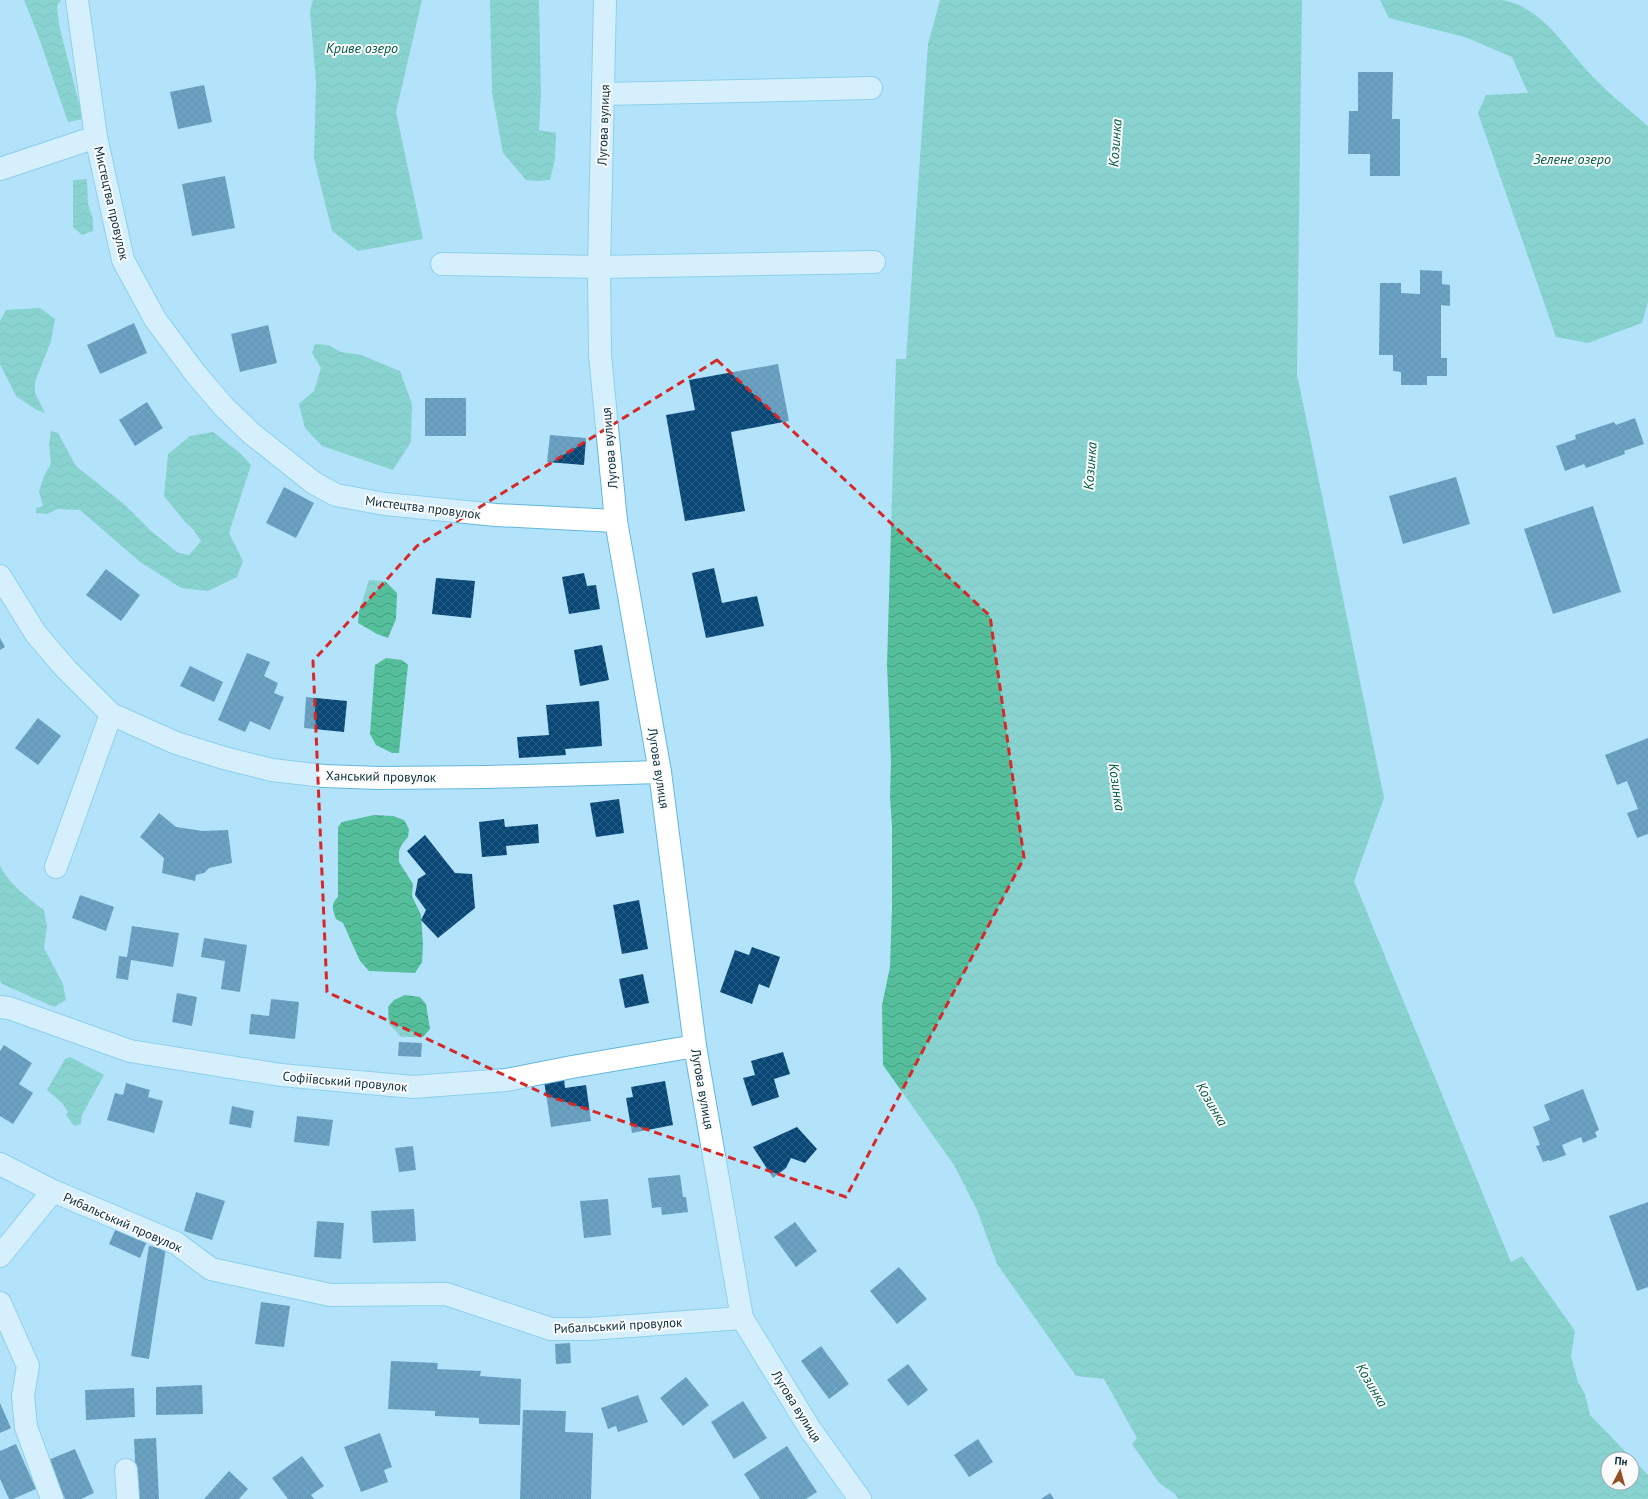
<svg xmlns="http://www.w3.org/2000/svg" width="1648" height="1499" font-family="'PT Sans',sans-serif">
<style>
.water{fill:url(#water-waves);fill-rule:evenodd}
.building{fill:url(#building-cross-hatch)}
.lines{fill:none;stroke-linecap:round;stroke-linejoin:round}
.minor-casing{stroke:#62b7dd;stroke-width:24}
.minor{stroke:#fff;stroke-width:22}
.marked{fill:none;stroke:#d62828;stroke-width:3;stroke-dasharray:8 5;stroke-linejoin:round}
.labels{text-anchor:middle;stroke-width:4;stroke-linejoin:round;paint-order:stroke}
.street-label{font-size:13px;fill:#082e3d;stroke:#fbfbfb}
.water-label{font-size:14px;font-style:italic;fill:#005b44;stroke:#fbfbfb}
</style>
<defs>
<pattern id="water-waves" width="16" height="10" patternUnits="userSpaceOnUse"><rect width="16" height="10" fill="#55bf9c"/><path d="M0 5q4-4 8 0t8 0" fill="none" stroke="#449c80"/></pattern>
<pattern id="building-cross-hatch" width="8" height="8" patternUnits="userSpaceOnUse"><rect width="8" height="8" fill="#084675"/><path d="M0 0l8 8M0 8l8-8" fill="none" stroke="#2b5e85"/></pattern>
</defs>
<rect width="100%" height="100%" fill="#b2e3fa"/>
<g class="water">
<path d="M 24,0 L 61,0 L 57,6 L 59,25 L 83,119 L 68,122 L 38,35 Z"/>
<path d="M 313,0 L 422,0 L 396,112 L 423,239 L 358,251 L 332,231 L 314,159 L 316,82 L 310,11 Z"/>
<path d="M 490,0 L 539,0 L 541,95 L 539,130 L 556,133 L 555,159 L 550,180 L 536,181 L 526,180 L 503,153 L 492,93 Z"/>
<path d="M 940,0 L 1302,0 L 1297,374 L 1384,798 L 1354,881 L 1511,1262 L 1522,1256 L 1575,1331 L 1571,1356 L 1578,1382 L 1585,1394 L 1590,1415 L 1648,1475 L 1648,1499 L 1178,1499 L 1175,1494 L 1159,1483 L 1132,1444 L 1137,1438 L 1104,1379 L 1076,1376 L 997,1264 L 977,1210 L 954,1165 L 883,1065 L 882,1005 L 890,967 L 892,908 L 892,827 L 890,797 L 891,762 L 887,665 L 896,359 L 906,359 L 928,44 ZM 1608,1459 L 1632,1459 L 1632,1483 L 1608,1483 Z"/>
<path d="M 1380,0 L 1502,0 C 1543,7 1566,49 1593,77 C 1610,95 1630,110 1648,126 L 1648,302 L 1642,323 L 1588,343 L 1556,337 L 1478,113 L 1486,95 L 1528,93 L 1512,57 L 1465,37 L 1389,18 Z"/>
<path d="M 87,179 L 88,204 L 93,219 L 93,231 L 82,235 L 73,227 L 73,180 Z"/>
<path d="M 40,308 L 55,319 L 51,341 L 35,382 L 35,393 L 45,413 L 35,409 L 16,396 L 0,364 L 0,321 L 6,310 Z"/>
<path d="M 315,344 L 328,345 L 341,352 L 361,355 L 400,371 L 412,404 L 411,442 L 393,470 L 322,446 L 305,428 L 299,404 L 314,391 L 321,368 L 312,353 Z"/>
<path d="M 51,431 L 58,433 L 76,466 L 125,505 L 150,530 L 173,549 L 179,553 L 189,555 L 201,541 L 192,528 L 185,522 L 164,496 L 168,454 L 190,436 L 213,432 L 240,453 L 251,465 L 229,533 L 243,561 L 237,577 L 208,591 L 181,588 L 140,562 L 80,510 L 58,509 L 47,514 L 36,513 L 36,508 L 43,506 L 39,491 L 45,474 L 51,464 L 49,445 Z"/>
<path d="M 369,580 L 385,581 L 397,593 L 396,619 L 388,638 L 377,634 L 358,623 L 359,611 Z"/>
<path d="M 386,658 L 402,660 L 408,665 L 399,753 L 392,753 L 376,745 L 370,734 L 375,665 Z"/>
<path d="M 374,815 L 393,816 L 404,820 L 409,829 L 408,837 L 402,844 L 399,851 L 399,862 L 413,884 L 412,896 L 421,915 L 423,945 L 422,962 L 415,973 L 369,971 L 360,961 L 343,923 L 336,919 C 333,910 330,904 338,897 L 338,827 L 342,822 Z"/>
<path d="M 0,866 C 9,884 28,898 44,910 L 47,927 L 44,948 L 63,984 L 66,1000 L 54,1007 L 2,984 L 0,981 Z"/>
<path d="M 405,995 L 420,997 L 426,1004 L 430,1029 L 423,1037 L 401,1037 L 389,1024 L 388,1007 L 394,1000 Z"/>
<path d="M 70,1057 L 104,1075 L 82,1115 L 81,1124 L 74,1126 L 66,1115 L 68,1112 L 62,1103 L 47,1090 L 65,1059 Z"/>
</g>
<g class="building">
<path d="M 1358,72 L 1393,72 L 1392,119 L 1400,119 L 1400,176 L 1370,176 L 1370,154 L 1348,154 L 1349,111 L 1358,111 Z"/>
<path d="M 204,85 L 212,122 L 178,129 L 170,92 Z"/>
<path d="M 225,176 L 235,228 L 192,236 L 182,184 Z"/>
<path d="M 1420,270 L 1442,271 L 1442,284 L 1450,285 L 1450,306 L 1441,305 L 1441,358 L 1447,358 L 1447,376 L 1427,376 L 1427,385 L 1401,385 L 1401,372 L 1393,371 L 1393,355 L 1379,355 L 1380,283 L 1401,283 L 1401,293 L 1420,294 Z"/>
<path d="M 134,323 L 147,353 L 100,374 L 87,345 Z"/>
<path d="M 268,325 L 277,363 L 240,372 L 231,334 Z"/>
<path d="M 778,364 L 789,421 L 731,432 L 745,511 L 685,521 L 666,415 L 695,410 L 689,380 Z"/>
<rect x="425" y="398" width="41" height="38"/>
<path d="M 147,402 L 163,428 L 135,446 L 119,420 Z"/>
<path d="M 1635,418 L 1644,444 L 1624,451 L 1625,454 L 1586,468 L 1584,464 L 1565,471 L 1556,446 L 1576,439 L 1575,435 L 1614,422 L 1616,425 Z"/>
<path d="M 550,435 L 586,438 L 584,465 L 547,462 Z"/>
<path d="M 1456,477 L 1470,524 L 1403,544 L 1389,496 Z"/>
<path d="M 284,487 L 314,503 L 296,538 L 266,523 Z"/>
<path d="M 1593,506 L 1621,592 L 1553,614 L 1524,529 Z"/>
<path d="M 714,568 L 722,603 L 757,596 L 764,626 L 706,638 L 692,573 Z"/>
<path d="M 106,569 L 140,595 L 121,621 L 86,595 Z"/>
<path d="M 584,573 L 587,586 L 596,585 L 600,609 L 569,614 L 562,577 Z"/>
<path d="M 436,578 L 475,581 L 471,618 L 432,614 Z"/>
<path d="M 0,638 L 5,647 L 0,650 Z"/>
<path d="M 602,645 L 609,680 L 580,686 L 574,650 Z"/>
<path d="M 247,653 L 270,662 L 264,676 L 278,683 L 274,693 L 284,697 L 270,730 L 250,721 L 245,732 L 218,720 Z"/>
<path d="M 190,666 L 223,682 L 214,702 L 180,686 Z"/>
<path d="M 306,697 L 347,701 L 344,732 L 304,728 Z"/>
<path d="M 599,701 L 602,746 L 565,749 L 566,755 L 519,758 L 517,737 L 549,735 L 546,705 Z"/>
<path d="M 38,718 L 61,736 L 38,765 L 15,748 Z"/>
<path d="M 1648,738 L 1648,834 L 1637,838 L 1627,813 L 1638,809 L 1627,781 L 1617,785 L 1605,755 Z"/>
<path d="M 619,799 L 624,833 L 596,837 L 590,803 Z"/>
<path d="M 159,813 L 176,827 L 203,831 L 228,830 L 232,863 L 209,868 L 204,873 L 196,875 L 195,881 L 162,873 L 164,858 L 140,837 Z"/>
<path d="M 504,819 L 505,827 L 538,824 L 539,843 L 506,846 L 507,855 L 482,857 L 479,822 Z"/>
<path d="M 425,835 L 455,873 L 472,874 L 475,908 L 438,938 L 421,920 L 426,910 L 415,895 L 418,879 L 426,874 L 407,851 Z"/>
<path d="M 80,895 L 114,907 L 106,931 L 72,918 Z"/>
<path d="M 639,900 L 648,949 L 622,954 L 613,905 Z"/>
<path d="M 132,926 L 179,933 L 173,967 L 131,960 L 128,980 L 116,978 L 119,956 L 127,957 Z"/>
<path d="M 204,938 L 247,945 L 240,992 L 221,989 L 225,961 L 201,957 Z"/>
<path d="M 752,947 L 780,957 L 769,988 L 759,984 L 752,1004 L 720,992 L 735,950 L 749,955 Z"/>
<path d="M 643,974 L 649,1003 L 625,1008 L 619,979 Z"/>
<path d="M 177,993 L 197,997 L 192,1026 L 172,1022 Z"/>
<path d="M 271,999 L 299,1002 L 295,1039 L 249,1034 L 251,1014 L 269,1016 Z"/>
<path d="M 399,1042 L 422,1043 L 421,1057 L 398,1056 Z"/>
<path d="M 4,1045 L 32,1063 L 19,1084 L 33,1093 L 13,1124 L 0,1116 L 0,1051 Z"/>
<path d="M 783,1052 L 790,1074 L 774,1079 L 779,1097 L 752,1106 L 743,1078 L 755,1075 L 751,1061 Z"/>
<path d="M 564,1078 L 565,1088 L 586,1085 L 591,1121 L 551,1127 L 544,1081 Z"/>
<path d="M 665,1081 L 673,1125 L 632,1133 L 626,1098 L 633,1097 L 631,1087 Z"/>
<path d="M 126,1083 L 150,1090 L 148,1097 L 163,1101 L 154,1133 L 107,1120 L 115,1093 L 123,1095 Z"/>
<path d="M 1583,1089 L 1599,1130 L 1595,1132 L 1597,1137 L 1583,1143 L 1581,1137 L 1562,1145 L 1566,1155 L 1550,1161 L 1549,1160 L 1543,1162 L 1536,1146 L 1540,1145 L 1533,1127 L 1550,1120 L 1544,1105 Z"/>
<path d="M 232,1106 L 254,1111 L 251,1128 L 229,1124 Z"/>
<path d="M 297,1116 L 333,1120 L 329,1146 L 294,1142 Z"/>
<path d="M 797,1127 L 817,1149 L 805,1163 L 791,1158 L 786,1168 L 773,1178 L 753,1147 Z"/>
<path d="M 413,1146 L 416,1170 L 399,1172 L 395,1148 Z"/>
<path d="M 680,1175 L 683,1197 L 686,1197 L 688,1212 L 662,1215 L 661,1207 L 652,1208 L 648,1178 Z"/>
<path d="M 196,1192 L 225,1201 L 212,1240 L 184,1231 Z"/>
<path d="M 608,1199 L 611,1235 L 584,1238 L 580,1201 Z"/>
<path d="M 1648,1202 L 1648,1287 L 1637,1291 L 1609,1216 Z"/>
<path d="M 414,1209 L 416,1241 L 373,1243 L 371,1211 Z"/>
<path d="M 317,1221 L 344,1223 L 341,1259 L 314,1257 Z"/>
<path d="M 795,1222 L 817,1251 L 796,1267 L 774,1237 Z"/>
<path d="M 116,1228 L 147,1241 L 140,1258 L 109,1244 Z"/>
<path d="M 149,1246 L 166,1248 L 149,1359 L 131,1356 Z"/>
<path d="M 899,1267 L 927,1299 L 897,1324 L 870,1291 Z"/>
<path d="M 261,1302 L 290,1306 L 284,1347 L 255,1344 Z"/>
<path d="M 570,1343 L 571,1363 L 556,1364 L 555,1344 Z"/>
<path d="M 821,1346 L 849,1384 L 829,1399 L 801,1361 Z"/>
<path d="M 391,1361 L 438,1363 L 437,1369 L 481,1371 L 480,1376 L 521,1379 L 520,1425 L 479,1424 L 479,1418 L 435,1416 L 435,1411 L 388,1409 Z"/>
<path d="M 908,1364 L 928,1390 L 908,1406 L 887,1380 Z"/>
<path d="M 686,1377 L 709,1405 L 683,1426 L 660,1398 Z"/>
<path d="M 202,1385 L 203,1414 L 156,1415 L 156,1387 Z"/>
<path d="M 134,1388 L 135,1417 L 86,1420 L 85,1390 Z"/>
<path d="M 638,1395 L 648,1422 L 618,1432 L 616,1426 L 608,1429 L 601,1408 Z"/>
<path d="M 743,1401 L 767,1438 L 734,1459 L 711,1422 Z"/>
<path d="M 0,1403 L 11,1428 L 0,1433 Z"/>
<path d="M 523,1410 L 566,1411 L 565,1432 L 593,1433 L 591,1499 L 520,1499 Z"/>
<path d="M 380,1433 L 392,1467 L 384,1470 L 388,1482 L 361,1492 L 344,1447 Z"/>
<path d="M 156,1438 L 159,1499 L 137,1499 L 134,1439 Z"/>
<path d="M 978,1439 L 993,1462 L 969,1477 L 954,1455 Z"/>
<path d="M 16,1444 L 36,1489 L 13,1499 L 9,1499 L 0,1479 L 0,1451 Z"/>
<path d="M 787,1446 L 817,1492 L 806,1499 L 760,1499 L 744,1474 Z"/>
<path d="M 75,1449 L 94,1493 L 81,1499 L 65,1499 L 48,1460 Z"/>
<path d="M 302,1456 L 324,1486 L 311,1495 L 314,1499 L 288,1499 L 272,1478 Z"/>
<path d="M 229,1471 L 248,1489 L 239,1499 L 204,1499 Z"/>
<path d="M 1050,1493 L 1054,1499 L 1041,1499 Z"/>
</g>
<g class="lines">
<g class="minor-casing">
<g id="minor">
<path d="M 77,0 L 96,137 L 123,260 L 155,319 L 195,373 L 224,407 L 252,434 L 314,483 L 336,495 L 385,504 L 496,515 L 616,521"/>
<path d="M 605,0 L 599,267 L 600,355 L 616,521 L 660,772 L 695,1046 L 742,1318 L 810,1429 L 860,1499"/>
<path d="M 604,94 L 871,88"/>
<path d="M 0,169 L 96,137"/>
<path d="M 442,264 L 599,267 L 874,262"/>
<path d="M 0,576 L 36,634 L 66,669 L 111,714 L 176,743 L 224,758 L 272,770 L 324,776 L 379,778 L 487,777 L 660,772"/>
<path d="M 56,867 L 111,714"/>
<path d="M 0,1007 L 9,1008 L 130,1051 L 281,1075 L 413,1087 L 506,1080 L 572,1067 L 695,1046"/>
<path d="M 0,1164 L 53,1191"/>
<path d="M 0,1256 L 53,1191 L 176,1243 L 211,1269 L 330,1295 L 446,1294 L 551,1329 L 589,1329 L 742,1318"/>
<path d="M 0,1303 L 28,1366 L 23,1396 L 26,1427 L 52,1499"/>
<path d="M 126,1470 L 128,1499"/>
</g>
</g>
<use href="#minor" class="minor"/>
</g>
<path d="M0 0H1648V1499H0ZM 717,360 L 990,616 L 1024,858 L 846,1197 L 551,1097 L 327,992 L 313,661 L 417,546 Z" fill="#b2e3fa" fill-opacity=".55" fill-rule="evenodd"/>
<path class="marked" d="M 717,360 L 990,616 L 1024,858 L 846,1197 L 551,1097 L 327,992 L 313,661 L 417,546 Z"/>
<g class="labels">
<g class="street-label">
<text transform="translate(603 125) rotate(-88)" y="5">Лугова вулиця</text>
<text transform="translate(112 203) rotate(77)" y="5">Мистецтва провулок</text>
<text transform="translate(609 448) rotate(-95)" y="5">Лугова вулиця</text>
<text transform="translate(423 507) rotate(7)" y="5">Мистецтва провулок</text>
<text transform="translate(659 768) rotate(81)" y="5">Лугова вулиця</text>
<text transform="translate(381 776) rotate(1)" y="5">Ханський провулок</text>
<text transform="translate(345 1081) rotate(5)" y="5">Софіївський провулок</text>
<text transform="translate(703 1089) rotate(80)" y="5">Лугова вулиця</text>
<text transform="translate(123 1222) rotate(24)" y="5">Рибальський провулок</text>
<text transform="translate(618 1325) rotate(-3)" y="5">Рибальський провулок</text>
<text transform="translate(797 1406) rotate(58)" y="5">Лугова вулиця</text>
</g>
<g class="water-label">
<text x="362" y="53">Криве озеро</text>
<text transform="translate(1115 143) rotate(-86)" y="5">Козинка</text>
<text x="1572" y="164">Зелене озеро</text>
<text transform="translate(1090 466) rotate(-86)" y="5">Козинка</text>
<text transform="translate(1117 787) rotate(82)" y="5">Козинка</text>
<text transform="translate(1212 1104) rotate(60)" y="5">Козинка</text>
<text transform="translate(1372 1385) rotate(60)" y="5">Козинка</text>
</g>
</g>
<g transform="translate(1620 1471) rotate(6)"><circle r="19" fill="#fbfbfb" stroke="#9aa9af"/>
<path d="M0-3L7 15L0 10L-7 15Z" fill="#944e25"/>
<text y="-6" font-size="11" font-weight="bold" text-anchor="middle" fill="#082e3d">Пн</text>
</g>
</svg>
